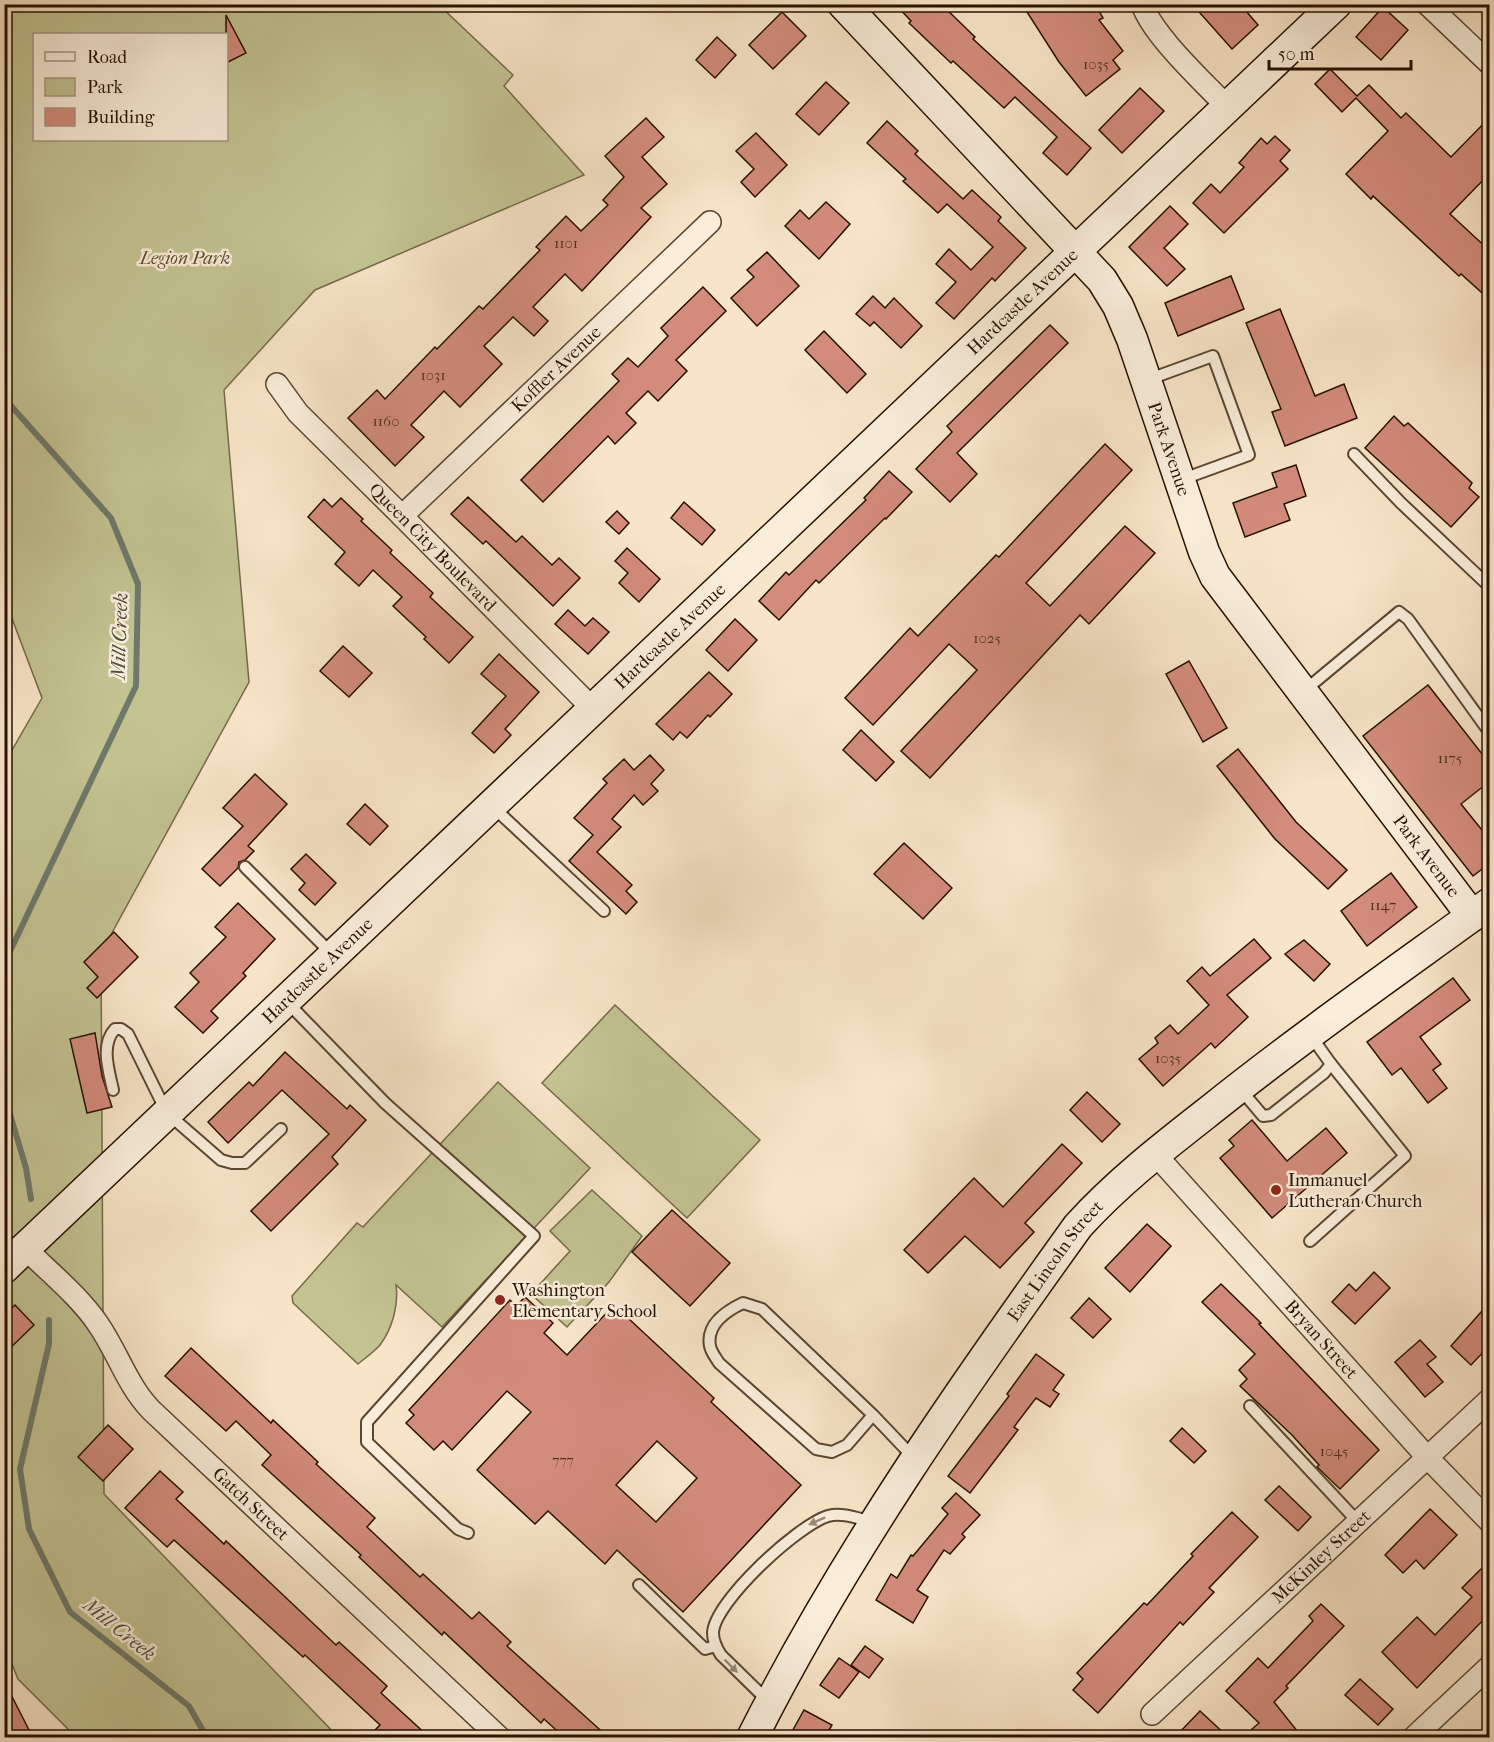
<svg xmlns="http://www.w3.org/2000/svg" width="1494" height="1742" font-family="'IM FELL French Canon',serif">
<style>
.green{fill:#c3c392;stroke:#746a49;stroke-width:1.5;fill-rule:evenodd}
.lines{fill:none;stroke-linecap:round;stroke-linejoin:round}
.stream{stroke:#6e796b;stroke-width:6}
.building{fill:#d38b7c;stroke:#261100;stroke-width:1.5;fill-rule:evenodd}
.lane-casing{stroke:#5a4632;stroke-width:14}
.street-casing{stroke:#5a4632;stroke-width:24}
.secondary-casing{stroke:#261100;stroke-width:33}
.lane{stroke:#faeedb;stroke-width:10}
.street{stroke:#faeedb;stroke-width:21}
.secondary{stroke:#faeedb;stroke-width:30}
.oneway{fill:#9b8b78}
.poi-dot{fill:#8f2418;stroke:#faeedb;stroke-width:2}
.labels{text-anchor:middle;stroke-width:5;stroke-linejoin:round;paint-order:stroke}
.number-label{font-size:15px;fill:#51301f}
.park-label{font-size:18px;font-style:italic;fill:#5d4f33;stroke:#faeedb}
.street-label{font-size:18px;fill:#261100;stroke:#faeedb}
.poi-label{font-size:18px;fill:#261100;stroke:#faeedb;text-anchor:start}
.water-label{font-size:20px;font-style:italic;fill:#504e3e;stroke:#faeedb}
</style>
<rect width="100%" height="100%" fill="#f8e5c8"/>
<filter id="stains"><feTurbulence type="fractalNoise" baseFrequency=".00333" numOctaves="4"/><feColorMatrix values="0 0 0 0 .2 0 0 0 0 .09 0 0 0 0 .02 0 0 0 .5 -.17"/></filter>
<radialGradient id="worn" r=".72"><stop offset=".6" stop-color="#630" stop-opacity="0"/><stop offset="1" stop-color="#630" stop-opacity=".3"/></radialGradient>
<g class="green">
<path d="M 5,5 L 439,5 L 513,75 L 504,86 L 584,175 L 315,290 L 224,390 L 249,682 L 101,953 L 104,1494 L 338,1737 L 76,1737 L 18,1679 L 5,1647 L 4,764 L 42,698 L 5,600 ZM 34,34 L 226,34 L 226,140 L 34,140 Z"/>
<path d="M 615,1005 L 760,1140 L 687,1218 L 542,1083 Z"/>
<path d="M 498,1082 L 590,1168 L 442,1327 L 396,1285 C 399,1305 392,1329 380,1345 C 374,1352 365,1358 358,1364 L 293,1303 L 292,1296 L 357,1223 L 363,1227 Z"/>
<path d="M 592,1190 L 642,1236 L 609,1282 L 567,1327 L 531,1294 L 570,1251 L 550,1231 Z"/>
</g>
<g class="lines">
<g class="stream">
<path d="M 4,398 L 111,518 L 138,584 L 136,686 L 4,964"/>
<path d="M 4,1094 L 26,1168 L 31,1199"/>
<path d="M 49,1320 L 49,1344 L 20,1469 L 29,1529 L 70,1612 L 189,1706 L 207,1738"/>
</g>
</g>
<g class="building">
<path d="M 895,4 L 941,4 L 975,37 L 973,39 L 1091,148 L 1067,175 L 1043,153 L 1057,137 L 1015,97 L 1004,108 L 953,61 L 951,63 L 909,23 L 911,21 Z"/>
<path d="M 1038,4 L 1095,4 L 1103,18 L 1099,20 L 1123,51 L 1113,60 L 1120,69 L 1086,96 L 1059,62 L 1027,12 Z"/>
<path d="M 1192,4 L 1240,4 L 1258,25 L 1232,49 Z"/>
<path d="M 1383,7 L 1408,30 L 1381,60 L 1356,37 Z"/>
<path d="M 782,12 L 806,36 L 773,69 L 749,45 Z"/>
<path d="M 226,15 L 246,53 L 226,63 Z"/>
<path d="M 717,37 L 736,55 L 715,78 L 696,60 Z"/>
<path d="M 1330,69 L 1357,96 L 1369,85 L 1401,118 L 1406,113 L 1451,157 L 1490,117 L 1490,173 L 1450,214 L 1490,251 L 1490,300 L 1461,274 L 1459,276 L 1373,196 L 1371,199 L 1346,174 L 1388,131 L 1356,98 L 1342,112 L 1315,84 Z"/>
<path d="M 826,82 L 849,103 L 819,135 L 796,114 Z"/>
<path d="M 1140,88 L 1164,111 L 1122,153 L 1099,130 Z"/>
<path d="M 646,118 L 664,137 L 642,157 L 667,184 L 641,208 L 651,217 L 582,291 L 565,274 L 533,307 L 548,321 L 534,336 L 513,317 L 484,346 L 502,364 L 460,407 L 444,391 L 411,425 L 424,437 L 395,466 L 348,418 L 377,390 L 385,399 L 435,347 L 437,349 L 479,306 L 483,309 L 540,250 L 536,247 L 566,216 L 581,231 L 608,205 L 603,200 L 624,177 L 605,156 Z"/>
<path d="M 887,121 L 918,151 L 915,154 L 963,199 L 972,190 L 1001,217 L 998,221 L 1026,248 L 995,281 L 992,278 L 954,319 L 936,303 L 956,282 L 936,264 L 949,249 L 971,270 L 993,247 L 947,204 L 938,213 L 903,181 L 906,179 L 867,143 Z"/>
<path d="M 756,133 L 787,165 L 755,197 L 741,182 L 754,169 L 736,151 Z"/>
<path d="M 1275,136 L 1290,150 L 1280,161 L 1288,169 L 1224,233 L 1193,203 L 1211,184 L 1220,193 L 1244,167 L 1239,163 L 1261,138 L 1267,144 Z"/>
<path d="M 826,202 L 850,224 L 819,259 L 785,226 L 800,210 L 809,219 Z"/>
<path d="M 1170,206 L 1188,224 L 1164,248 L 1185,269 L 1167,286 L 1129,247 Z"/>
<path d="M 767,252 L 799,286 L 757,326 L 731,298 L 754,277 L 747,270 Z"/>
<path d="M 1231,276 L 1244,309 L 1178,336 L 1165,303 Z"/>
<path d="M 703,287 L 726,311 L 676,360 L 687,371 L 658,401 L 648,391 L 626,413 L 636,423 L 615,444 L 608,436 L 543,502 L 521,480 L 619,381 L 612,374 L 628,358 L 638,367 L 668,336 L 661,328 Z"/>
<path d="M 873,296 L 885,308 L 894,298 L 922,326 L 901,348 L 874,322 L 870,326 L 856,314 Z"/>
<path d="M 1280,309 L 1315,396 L 1344,384 L 1357,418 L 1285,446 L 1272,412 L 1281,409 L 1246,323 Z"/>
<path d="M 1050,325 L 1068,343 L 957,453 L 977,474 L 950,502 L 916,469 L 952,432 L 947,426 Z"/>
<path d="M 824,331 L 866,374 L 847,393 L 805,350 Z"/>
<path d="M 1394,416 L 1404,426 L 1408,423 L 1472,483 L 1469,488 L 1479,497 L 1451,527 L 1365,448 Z"/>
<path d="M 1105,444 L 1132,470 L 1026,583 L 1050,606 L 1125,526 L 1155,553 L 1089,624 L 1080,615 L 930,778 L 901,751 L 977,670 L 949,644 L 873,725 L 845,698 L 910,628 L 918,636 L 996,555 L 999,557 Z"/>
<path d="M 1296,465 L 1306,496 L 1284,504 L 1290,520 L 1245,537 L 1233,503 L 1277,487 L 1272,473 Z"/>
<path d="M 889,471 L 912,492 L 886,519 L 885,518 L 819,583 L 816,580 L 779,620 L 759,601 L 786,572 L 789,575 L 866,500 L 864,498 Z"/>
<path d="M 468,497 L 516,542 L 522,536 L 552,565 L 559,558 L 580,578 L 553,606 L 486,541 L 483,544 L 451,514 Z"/>
<path d="M 341,498 L 363,519 L 361,521 L 392,550 L 390,553 L 433,593 L 430,597 L 473,637 L 449,663 L 424,639 L 426,637 L 393,606 L 402,597 L 373,570 L 359,586 L 335,564 L 345,552 L 308,517 L 324,499 L 332,507 Z"/>
<path d="M 684,502 L 715,530 L 702,545 L 671,518 Z"/>
<path d="M 617,511 L 629,523 L 619,534 L 606,522 Z"/>
<path d="M 627,548 L 660,579 L 639,602 L 619,583 L 628,573 L 615,561 Z"/>
<path d="M 568,610 L 585,626 L 593,618 L 609,632 L 588,654 L 555,624 Z"/>
<path d="M 735,619 L 757,640 L 728,671 L 706,650 Z"/>
<path d="M 343,646 L 372,673 L 349,697 L 320,671 Z"/>
<path d="M 499,654 L 539,692 L 505,729 L 511,735 L 494,753 L 472,733 L 506,696 L 481,674 Z"/>
<path d="M 1189,661 L 1227,728 L 1203,742 L 1166,674 Z"/>
<path d="M 709,672 L 732,694 L 710,717 L 708,715 L 687,738 L 680,732 L 673,740 L 656,724 Z"/>
<path d="M 1428,685 L 1490,764 L 1490,781 L 1461,804 L 1490,840 L 1490,863 L 1473,876 L 1363,736 Z"/>
<path d="M 861,730 L 894,762 L 876,781 L 843,750 Z"/>
<path d="M 1238,749 L 1296,822 L 1347,870 L 1328,889 L 1275,839 L 1217,766 Z"/>
<path d="M 650,755 L 664,770 L 651,784 L 658,791 L 643,805 L 634,795 L 612,819 L 621,827 L 597,852 L 632,885 L 626,891 L 637,902 L 626,914 L 569,861 L 593,835 L 574,818 L 607,783 L 603,779 L 624,759 L 634,770 Z"/>
<path d="M 255,774 L 287,804 L 248,846 L 254,851 L 245,860 L 239,862 L 238,868 L 220,886 L 202,869 L 243,826 L 223,808 Z"/>
<path d="M 365,804 L 388,826 L 370,845 L 347,824 Z"/>
<path d="M 904,843 L 952,888 L 923,919 L 874,874 Z"/>
<path d="M 306,854 L 336,883 L 315,905 L 299,890 L 305,883 L 291,869 Z"/>
<path d="M 1391,873 L 1417,907 L 1367,946 L 1341,911 Z"/>
<path d="M 238,903 L 275,939 L 243,973 L 246,976 L 211,1011 L 218,1018 L 203,1033 L 175,1007 L 199,982 L 190,973 L 226,937 L 215,927 Z"/>
<path d="M 114,932 L 138,957 L 97,998 L 87,988 L 98,977 L 84,962 Z"/>
<path d="M 1254,939 L 1271,958 L 1227,995 L 1248,1017 L 1215,1048 L 1211,1043 L 1163,1086 L 1139,1059 L 1158,1043 L 1155,1038 L 1170,1025 L 1178,1034 L 1209,1005 L 1187,981 L 1202,967 L 1210,976 Z"/>
<path d="M 1304,940 L 1330,964 L 1314,981 L 1285,954 Z"/>
<path d="M 1453,978 L 1470,1000 L 1420,1037 L 1441,1064 L 1433,1070 L 1447,1088 L 1428,1103 L 1401,1068 L 1392,1075 L 1367,1042 Z"/>
<path d="M 95,1033 L 102,1076 L 112,1107 L 87,1113 L 70,1039 Z"/>
<path d="M 285,1052 L 347,1109 L 350,1105 L 366,1120 L 332,1157 L 338,1164 L 271,1231 L 251,1211 L 329,1134 L 282,1090 L 228,1143 L 208,1122 L 249,1082 L 253,1086 Z"/>
<path d="M 1087,1092 L 1120,1124 L 1102,1142 L 1070,1110 Z"/>
<path d="M 1252,1120 L 1287,1161 L 1326,1128 L 1347,1153 L 1272,1218 L 1220,1158 L 1234,1146 L 1229,1140 Z"/>
<path d="M 1062,1144 L 1082,1163 L 1025,1223 L 1034,1232 L 1000,1268 L 965,1236 L 928,1273 L 904,1250 L 974,1178 L 1003,1207 Z"/>
<path d="M 672,1210 L 730,1263 L 690,1306 L 632,1252 Z"/>
<path d="M 1147,1224 L 1171,1246 L 1130,1292 L 1105,1268 Z"/>
<path d="M 1374,1272 L 1390,1288 L 1355,1324 L 1332,1302 L 1349,1284 L 1356,1291 Z"/>
<path d="M 1221,1284 L 1261,1323 L 1259,1324 L 1379,1450 L 1340,1489 L 1317,1467 L 1319,1465 L 1292,1435 L 1240,1386 L 1247,1379 L 1239,1370 L 1255,1354 L 1202,1302 Z"/>
<path d="M 525,1297 L 553,1323 L 544,1333 L 567,1355 L 614,1305 L 714,1398 L 711,1402 L 801,1485 L 683,1612 L 617,1550 L 605,1564 L 548,1511 L 535,1524 L 477,1470 L 531,1412 L 507,1391 L 452,1450 L 443,1441 L 434,1450 L 406,1423 L 414,1415 L 409,1410 L 510,1300 L 516,1306 ZM 657,1441 L 697,1478 L 656,1522 L 616,1485 Z"/>
<path d="M 1089,1298 L 1111,1319 L 1093,1338 L 1071,1318 Z"/>
<path d="M 1490,1302 L 1490,1345 L 1471,1365 L 1451,1346 Z"/>
<path d="M 15,1305 L 34,1325 L 4,1354 L 4,1315 Z"/>
<path d="M 1420,1340 L 1436,1357 L 1427,1364 L 1443,1382 L 1425,1397 L 1395,1362 Z"/>
<path d="M 191,1348 L 271,1423 L 273,1420 L 318,1462 L 316,1464 L 375,1518 L 367,1527 L 420,1577 L 423,1574 L 472,1619 L 479,1612 L 511,1642 L 507,1646 L 608,1737 L 564,1737 L 544,1719 L 541,1723 L 444,1632 L 442,1635 L 359,1557 L 361,1555 L 262,1465 L 271,1455 L 236,1421 L 226,1431 L 165,1376 Z"/>
<path d="M 1036,1354 L 1064,1375 L 1053,1390 L 1059,1394 L 1050,1407 L 1036,1398 L 1014,1427 L 1018,1430 L 970,1493 L 948,1476 L 1009,1396 L 1007,1394 Z"/>
<path d="M 108,1425 L 133,1449 L 103,1481 L 78,1457 Z"/>
<path d="M 1182,1428 L 1206,1451 L 1194,1463 L 1170,1441 Z"/>
<path d="M 160,1471 L 183,1492 L 176,1499 L 224,1544 L 226,1541 L 336,1645 L 339,1642 L 387,1686 L 381,1693 L 429,1737 L 383,1737 L 375,1730 L 380,1725 L 305,1655 L 303,1657 L 174,1540 L 167,1547 L 125,1508 Z"/>
<path d="M 1279,1486 L 1311,1517 L 1298,1531 L 1265,1500 Z"/>
<path d="M 956,1493 L 980,1515 L 962,1534 L 965,1537 L 950,1554 L 944,1550 L 917,1590 L 928,1597 L 913,1623 L 876,1600 L 891,1574 L 897,1578 L 911,1555 L 913,1556 L 948,1514 L 942,1508 Z"/>
<path d="M 1430,1509 L 1457,1535 L 1424,1569 L 1416,1560 L 1403,1573 L 1385,1555 Z"/>
<path d="M 1232,1512 L 1258,1537 L 1209,1588 L 1214,1592 L 1183,1625 L 1180,1622 L 1098,1713 L 1073,1690 L 1083,1679 L 1077,1673 L 1144,1603 L 1147,1605 L 1193,1556 L 1191,1554 Z"/>
<path d="M 1482,1568 L 1490,1575 L 1490,1613 L 1417,1688 L 1382,1652 L 1417,1617 L 1435,1635 L 1472,1597 L 1462,1588 Z"/>
<path d="M 1321,1604 L 1344,1626 L 1286,1686 L 1288,1688 L 1274,1702 L 1302,1737 L 1258,1737 L 1252,1729 L 1259,1723 L 1226,1691 L 1258,1658 L 1268,1668 L 1313,1621 L 1309,1616 Z"/>
<path d="M 865,1646 L 883,1659 L 869,1678 L 851,1665 Z"/>
<path d="M 839,1658 L 859,1672 L 839,1698 L 820,1685 Z"/>
<path d="M 1360,1679 L 1393,1709 L 1378,1725 L 1345,1695 Z"/>
<path d="M 4,1681 L 29,1730 L 13,1737 L 4,1737 Z"/>
<path d="M 804,1710 L 832,1725 L 825,1737 L 789,1737 Z"/>
<path d="M 1200,1711 L 1228,1737 L 1175,1737 Z"/>
</g>
<g class="lines">
<g class="lane-casing">
<g id="lane">
<path d="M 1147,380 L 1213,356 L 1249,455 L 1183,479"/>
<path d="M 1354,454 L 1401,503 L 1490,587"/>
<path d="M 1304,691 L 1399,612 L 1408,619 L 1490,733"/>
<path d="M 492,806 L 604,911"/>
<path d="M 245,867 L 331,953"/>
<path d="M 286,1001 L 385,1103 L 534,1236 L 367,1422 L 367,1442 L 458,1529 L 468,1533"/>
<path d="M 113,1090 C 109,1071 100,1045 115,1029 L 121,1029 L 128,1034 L 167,1113 L 221,1160 L 232,1163 L 245,1163 L 281,1129"/>
<path d="M 1241,1090 L 1263,1116 L 1271,1115 L 1324,1073 L 1331,1064 L 1311,1036"/>
<path d="M 1310,1241 L 1405,1156 L 1331,1064"/>
<path d="M 1250,1406 L 1358,1522"/>
<path d="M 873,1415 L 847,1445 L 832,1452 L 816,1449 L 719,1363 C 716,1358 711,1352 710,1346 C 706,1325 726,1311 743,1303 L 762,1309 L 873,1415 L 913,1457"/>
<path d="M 639,1585 L 705,1649 L 716,1646"/>
<path d="M 769,1702 L 721,1655 C 717,1649 713,1641 713,1633 C 714,1602 798,1525 828,1516 C 843,1512 859,1519 873,1522"/>
</g>
</g>
<g class="street-casing">
<g id="street">
<path d="M 1142,4 C 1153,36 1204,82 1228,108"/>
<path d="M 1427,4 L 1490,64"/>
<path id="s1" d="M 277,384 L 298,413 L 402,516 L 593,709"/>
<path id="s2" d="M 402,516 L 710,222"/>
<path id="s3" d="M 1155,1154 L 1427,1457 L 1490,1522"/>
<path id="s4" d="M 25,1248 C 50,1273 79,1296 98,1324 C 118,1353 127,1385 151,1410 L 500,1738"/>
<path id="s5" d="M 1152,1714 L 1490,1399"/>
<path d="M 1413,1738 L 1490,1666"/>
</g>
</g>
<g class="secondary-casing">
<g id="secondary">
<path id="s6" d="M 843,4 L 1102,280 L 1118,306 L 1132,339 L 1204,552 L 1215,576 L 1472,916"/>
<path id="s7" d="M 4,1268 L 1336,4"/>
<path id="s8" d="M 752,1738 C 843,1557 960,1390 1078,1226 C 1117,1183 1162,1148 1208,1112 C 1299,1039 1395,972 1490,903"/>
</g>
</g>
<use href="#lane" class="lane"/>
<use href="#street" class="street"/>
<use href="#secondary" class="secondary"/>
</g>
<defs><path id="oneway-solid" d="M-6-.8H1V-3.2L6.5 0L1 3.2V.8H-6Z" transform="scale(1.5)"/></defs>
<g class="oneway">
<use href="#oneway-solid" transform="translate(817 1521) rotate(156)"/>
<use href="#oneway-solid" transform="translate(731 1666) rotate(45)"/>
</g>
<g class="poi-dot">
<circle cx="1276" cy="1190" r="6"/>
<circle cx="500" cy="1300" r="6"/>
</g>
<g class="labels">
<g class="number-label">
<text x="1096" y="69">1035</text>
<text x="566" y="248">1101</text>
<text x="433" y="380">1031</text>
<text x="386" y="426">1160</text>
<text x="987" y="643">1025</text>
<text x="1450" y="763">1175</text>
<text x="1383" y="910">1147</text>
<text x="1168" y="1063">1035</text>
<text x="1334" y="1456">1045</text>
<text x="563" y="1465">777</text>
</g>
<g class="park-label">
<text x="185" y="264">Legion Park</text>
</g>
<g class="street-label">
<text dy="6" stroke="none"><textPath href="#s7" startOffset="1404">Hardcastle Avenue</textPath></text>
<text dy="6" stroke="none"><textPath href="#s2" startOffset="213">Koffler Avenue</textPath></text>
<text dy="6" stroke="none"><textPath href="#s6" startOffset="561">Park Avenue</textPath></text>
<text dy="6" stroke="none"><textPath href="#s1" startOffset="226">Queen City Boulevard</textPath></text>
<text dy="6" stroke="none"><textPath href="#s7" startOffset="918">Hardcastle Avenue</textPath></text>
<text dy="6" stroke="none"><textPath href="#s6" startOffset="1047">Park Avenue</textPath></text>
<text dy="6" stroke="none"><textPath href="#s7" startOffset="432">Hardcastle Avenue</textPath></text>
<text dy="6" stroke="none"><textPath href="#s8" startOffset="566">East Lincoln Street</textPath></text>
<text dy="6" stroke="none"><textPath href="#s3" startOffset="249">Bryan Street</textPath></text>
<text dy="6" stroke="none"><textPath href="#s4" startOffset="344">Gatch Street</textPath></text>
<text dy="6" stroke="none"><textPath href="#s5" startOffset="231">McKinley Street</textPath></text>
</g>
<g class="poi-label">
<text x="1288" y="1186">Immanuel<tspan x="1288" dy="21">Lutheran Church</tspan></text>
<text x="512" y="1296">Washington<tspan x="512" dy="21">Elementary School</tspan></text>
</g>
<g class="water-label">
<text transform="translate(119 636) rotate(-88)" y="7">Mill Creek</text>
<text transform="translate(120 1629) rotate(39)" y="7">Mill Creek</text>
</g>
</g>
<rect width="1494" height="1742" fill="none" stroke="#f8e5c8" stroke-width="24"/>
<rect x="6" y="6" width="1482" height="1730" fill="none" stroke="#261100" stroke-width="3"/>
<rect x="12" y="12" width="1470" height="1718" fill="none" stroke="#261100" stroke-width="1.5"/>
<rect x="33" y="33" width="195" height="108" fill="#faeedb" stroke="#a59683" stroke-width="1.5"/>
<rect x="45" y="52" width="30" height="9" fill="#faeedb" stroke="#a59683" stroke-width="1.5"/>
<text x="87" y="63" font-size="18" fill="#261100">Road</text>
<rect x="45" y="78" width="30" height="18" fill="#c3c392" stroke="#a59683" stroke-width="1.5"/>
<text x="87" y="93" font-size="18" fill="#261100">Park</text>
<rect x="45" y="108" width="30" height="18" fill="#d38b7c" stroke="#a59683" stroke-width="1.5"/>
<text x="87" y="123" font-size="18" fill="#261100">Building</text>
<path d="M1269 60v9h142v-9" fill="none" stroke="#261100" stroke-width="3"/>
<text x="1278" y="60" font-size="18" fill="#261100" stroke="#faeedb" stroke-width="4.5" paint-order="stroke">50 m</text>
<rect width="100%" height="100%" filter="url(#stains)"/>
<rect width="100%" height="100%" fill="url(#worn)"/>
</svg>
